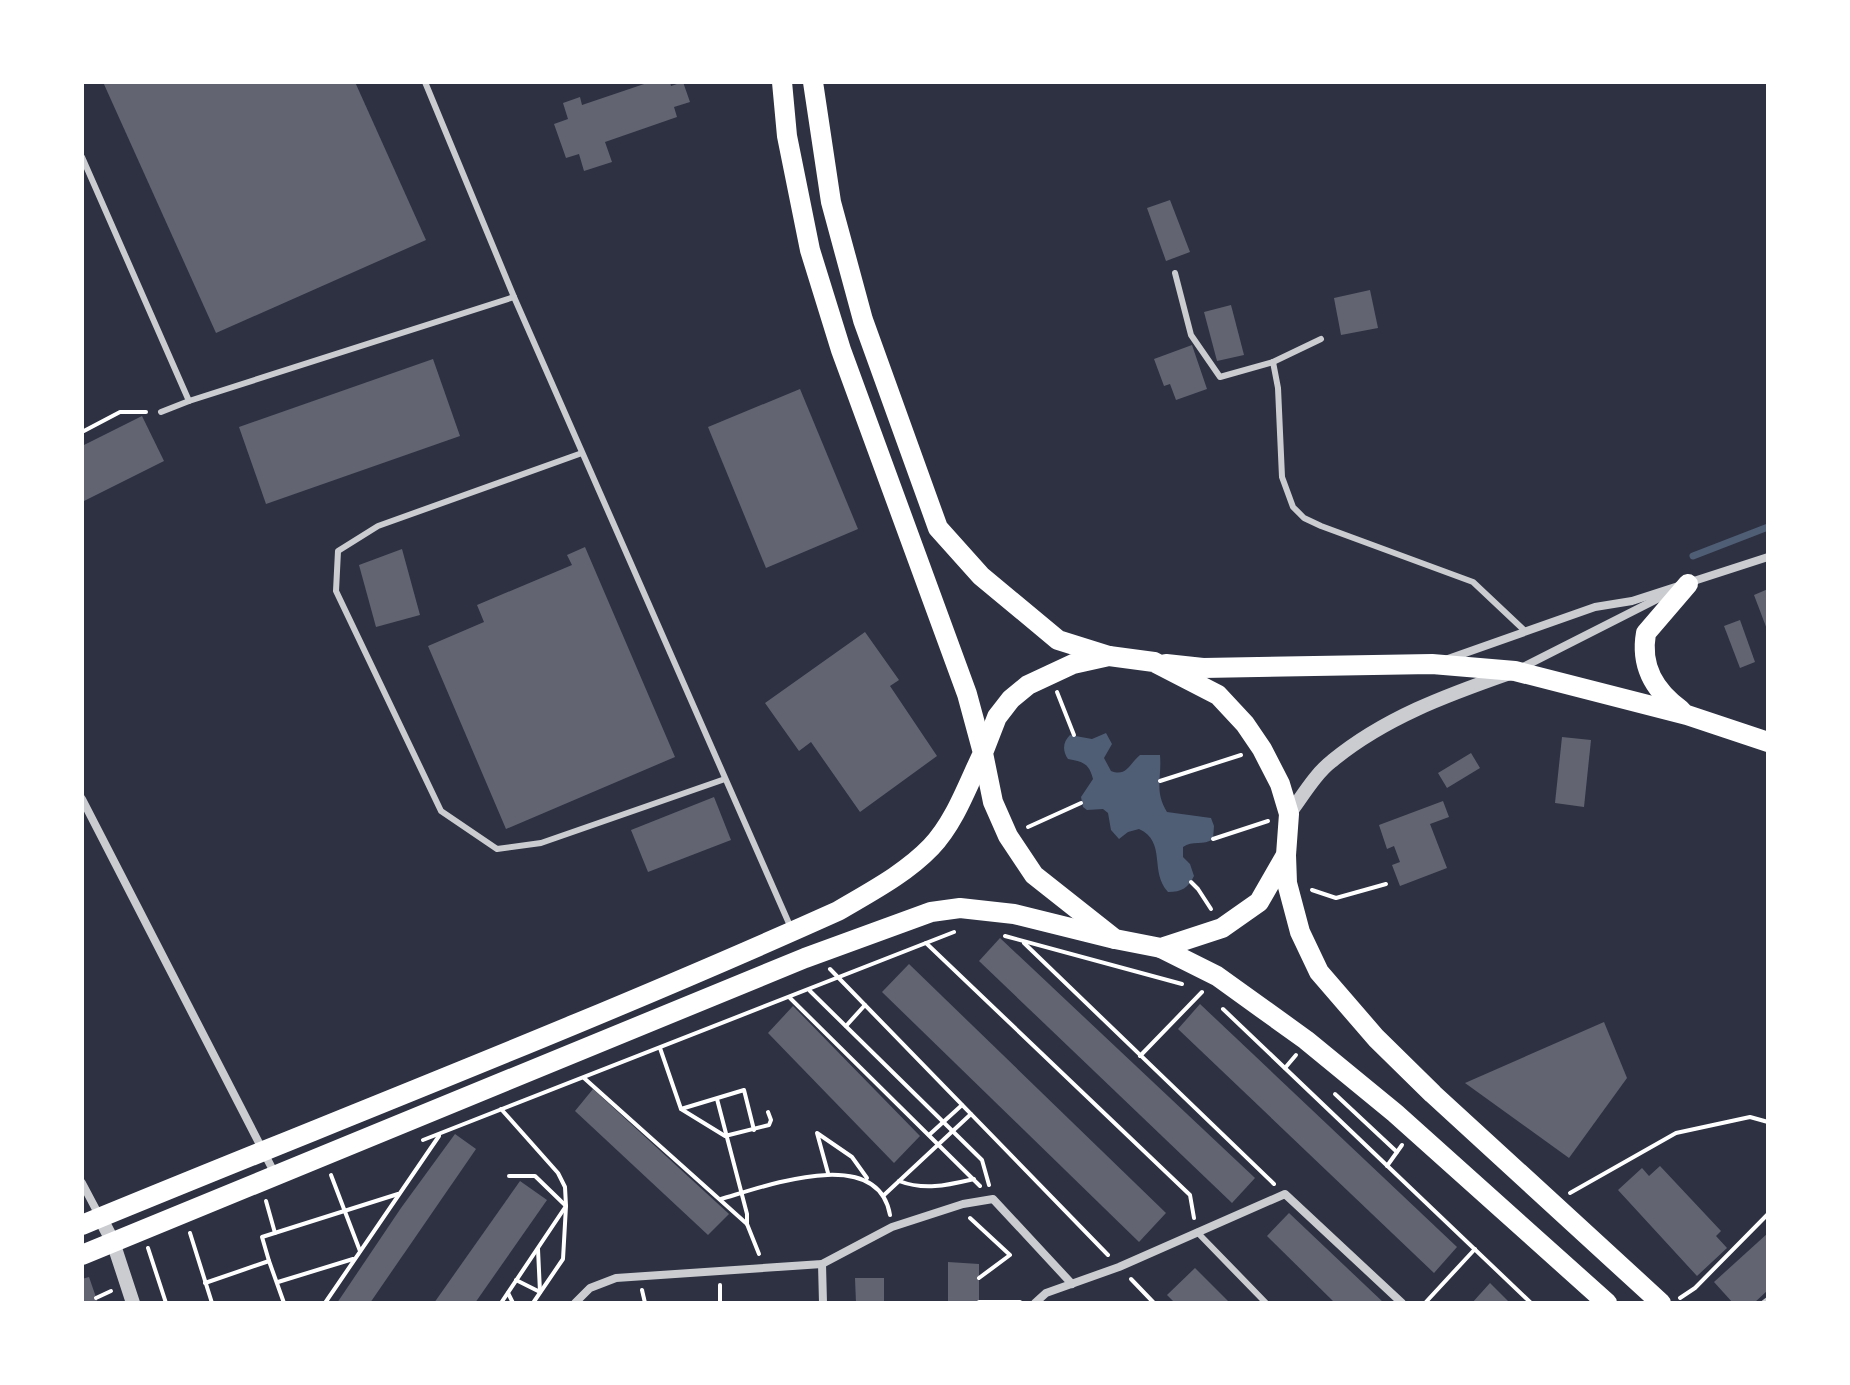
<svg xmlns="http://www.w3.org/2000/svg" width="1850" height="1385" font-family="'Zilla Slab',serif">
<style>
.water{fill:#4f5d75}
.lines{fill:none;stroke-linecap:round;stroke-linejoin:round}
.stream{stroke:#4f5d75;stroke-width:7}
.building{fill:#626471}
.path{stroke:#fff;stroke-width:4}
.service{stroke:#caccd0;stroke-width:6}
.minor{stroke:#caccd0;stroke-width:8}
.tertiary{stroke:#caccd0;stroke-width:14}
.primary{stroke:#fff;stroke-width:20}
</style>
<rect width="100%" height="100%" fill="#2d3142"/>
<path class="water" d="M 1106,733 L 1112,744 L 1104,758 L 1111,771 C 1127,777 1129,764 1140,755 L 1160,755 C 1162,778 1154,791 1167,812 L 1211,818 L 1214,826 L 1213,839 C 1204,846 1192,840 1183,847 L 1183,857 L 1190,864 L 1194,876 C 1188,888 1182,892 1168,892 C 1149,871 1167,842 1139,829 L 1128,832 L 1119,839 L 1111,830 L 1108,813 L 1103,809 L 1087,810 L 1083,807 L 1081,797 L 1093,779 C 1089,763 1083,762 1068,759 C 1062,750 1063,742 1070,735 L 1092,739 Z"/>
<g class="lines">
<path class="stream" d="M 1693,556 L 1768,527"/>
</g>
<g class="building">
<path d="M 103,82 L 355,82 L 426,240 L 216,333 Z"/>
<path d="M 650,82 L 670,82 L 671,86 L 683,82 L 690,102 L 674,107 L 677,117 L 605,142 L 612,162 L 584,171 L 579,154 L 566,158 L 554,124 L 568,119 L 563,103 L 580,97 L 582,105 Z"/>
<path d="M 1170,200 L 1190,252 L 1166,261 L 1147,208 Z"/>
<path d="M 1370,290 L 1378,328 L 1341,335 L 1334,298 Z"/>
<path d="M 1231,305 L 1244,355 L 1217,361 L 1204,312 Z"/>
<path d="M 1192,345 L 1207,389 L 1176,400 L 1170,384 L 1164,386 L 1154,359 Z"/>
<path d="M 433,359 L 460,436 L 266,504 L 239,427 Z"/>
<path d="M 800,389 L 858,529 L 766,568 L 708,427 Z"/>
<path d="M 142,416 L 164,461 L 82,502 L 82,446 Z"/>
<path d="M 585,547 L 675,757 L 506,829 L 428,646 L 484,622 L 477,605 L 572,565 L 567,555 Z"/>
<path d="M 402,549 L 420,615 L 376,627 L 359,565 Z"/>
<path d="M 1768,589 L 1768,632 L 1754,595 Z"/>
<path d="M 1740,620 L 1755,662 L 1740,668 L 1724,626 Z"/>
<path d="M 865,632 L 899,680 L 890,686 L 937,756 L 860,812 L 811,742 L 799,751 L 765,703 Z"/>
<path d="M 1562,737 L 1591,740 L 1584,807 L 1555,803 Z"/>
<path d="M 1471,753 L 1480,768 L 1447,788 L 1438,773 Z"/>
<path d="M 714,797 L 731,840 L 648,872 L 631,830 Z"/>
<path d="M 1443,801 L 1449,817 L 1430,824 L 1447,868 L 1400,886 L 1392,865 L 1400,862 L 1394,846 L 1387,849 L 1379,825 Z"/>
<path d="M 1000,938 L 1255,1178 L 1232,1203 L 979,961 Z"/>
<path d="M 909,964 L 1166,1213 L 1139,1242 L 882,992 Z"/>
<path d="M 1200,1004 L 1457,1247 L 1434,1273 L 1178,1029 Z"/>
<path d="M 793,1006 L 920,1136 L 894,1163 L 768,1033 Z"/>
<path d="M 1604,1022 L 1627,1078 L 1569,1158 L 1465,1083 Z"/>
<path d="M 593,1089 L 729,1214 L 708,1235 L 575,1111 Z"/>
<path d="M 455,1134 L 476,1149 L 370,1303 L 337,1303 L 401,1208 Z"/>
<path d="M 1660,1166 L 1721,1231 L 1716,1236 L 1727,1248 L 1697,1276 L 1618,1190 L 1642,1168 L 1649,1176 Z"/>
<path d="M 520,1181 L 547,1200 L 475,1303 L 434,1303 Z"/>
<path d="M 1289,1213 L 1384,1303 L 1335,1303 L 1267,1236 Z"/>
<path d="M 1768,1233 L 1768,1290 L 1754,1303 L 1733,1303 L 1714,1282 Z"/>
<path d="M 948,1262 L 979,1264 L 979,1303 L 948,1303 Z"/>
<path d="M 1195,1268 L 1230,1303 L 1175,1303 L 1167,1295 Z"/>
<path d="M 89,1277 L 98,1303 L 82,1303 L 82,1279 Z"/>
<path d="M 855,1278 L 884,1278 L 884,1303 L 856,1303 Z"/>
<path d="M 1490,1283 L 1510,1303 L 1472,1303 Z"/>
</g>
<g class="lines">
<g class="path">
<path d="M 82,432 L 120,412 L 146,412"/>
<path d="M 1057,692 L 1074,735"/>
<path d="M 1160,781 L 1241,755"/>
<path d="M 1028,827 L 1081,803"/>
<path d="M 1213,839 L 1268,821"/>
<path d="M 1191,882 L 1198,889 L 1211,909"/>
<path d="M 1312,890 L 1336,898 L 1386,884"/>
<path d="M 1005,936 L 1182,984"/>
<path d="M 926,943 L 1190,1195 L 1194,1218"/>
<path d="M 1024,943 L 1274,1184"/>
<path d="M 830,969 L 1108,1255"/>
<path d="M 810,991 L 982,1160 L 989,1185"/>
<path d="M 790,998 L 980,1186"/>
<path d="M 1223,1009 L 1531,1303"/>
<path d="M 846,1026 L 865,1005"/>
<path d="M 660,1048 L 681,1109 L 725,1136 L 769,1125 L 771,1120 L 768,1112"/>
<path d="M 1140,1056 L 1202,992"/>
<path d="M 1285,1068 L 1296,1055"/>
<path d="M 584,1078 L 747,1224"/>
<path d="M 1335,1094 L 1397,1152"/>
<path d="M 717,1099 L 747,1214 L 747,1224 L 759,1254"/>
<path d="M 681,1109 L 744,1090 L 754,1130"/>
<path d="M 929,1135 L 962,1105"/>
<path d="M 423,1140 L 954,932"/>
<path d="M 1387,1166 L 1402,1145"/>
<path d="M 828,1173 L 817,1133 L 852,1157 L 867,1178"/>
<path d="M 331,1175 L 360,1251"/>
<path d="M 509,1176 L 535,1176 L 566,1206 L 563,1259 L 533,1303"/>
<path d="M 899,1181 C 925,1191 948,1185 974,1179"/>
<path d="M 1570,1193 L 1676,1133 L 1750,1117 L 1768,1122"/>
<path d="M 883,1196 L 971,1114"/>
<path d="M 721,1199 C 766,1186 878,1144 890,1215"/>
<path d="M 266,1201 L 275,1233"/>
<path d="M 970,1218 L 1010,1255 L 979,1278"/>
<path d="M 190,1233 L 212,1303"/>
<path d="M 148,1248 L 166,1303"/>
<path d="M 269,1261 L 262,1237 L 398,1194"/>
<path d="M 1131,1279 L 1154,1303"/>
<path d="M 516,1280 L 540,1292 L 538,1249"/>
<path d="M 278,1282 L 353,1259"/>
<path d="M 205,1283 L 269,1261 L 284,1303"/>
<path d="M 720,1285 L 720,1303"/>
<path d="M 642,1290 L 645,1303"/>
<path d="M 508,1293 L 513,1303"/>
<path d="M 96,1298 L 111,1291"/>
<path d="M 1680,1298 L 1695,1288 L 1768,1214"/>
<path d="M 979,1302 L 1020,1302"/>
<path d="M 325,1303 L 439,1136"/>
<path d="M 501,1303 L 566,1206 L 565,1187 L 558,1173 L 501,1109"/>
<path d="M 1425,1303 L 1475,1249"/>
</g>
<g class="service">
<path d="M 425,82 L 514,297"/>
<path d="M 82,157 L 189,401"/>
<path d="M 1175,273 L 1191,335 L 1220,377 L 1273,362 L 1321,339"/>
<path d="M 1273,362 L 1278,388 L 1282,477 L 1293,507 L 1304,518 L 1321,526 L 1473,582 L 1525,631"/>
<path d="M 161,412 L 189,401 L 514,297 L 791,928"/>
<path d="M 582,453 L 378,526 L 338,551 L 336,591 L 441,811 L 497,849 L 541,843 L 725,779"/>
<path d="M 1197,1232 L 1266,1303"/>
<path d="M 1764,1303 L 1768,1300"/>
</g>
<g class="minor">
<path d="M 1448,659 L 1595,607 L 1632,601 L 1768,557"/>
<path d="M 1519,669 L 1667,594"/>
<path d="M 82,799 L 275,1174"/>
<path d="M 82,1183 L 100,1217"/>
<path d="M 822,1264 L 823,1303"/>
<path d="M 575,1303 L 590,1288 L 616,1278 L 822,1264 L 892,1227 L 963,1204 L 993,1199 L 1072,1284"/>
<path d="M 1035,1303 L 1046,1293 L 1119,1267 L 1285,1194 L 1402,1303"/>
</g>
<g class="tertiary">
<path d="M 1289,814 C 1302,797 1315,774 1332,761 C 1384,718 1447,695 1510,673"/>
<path d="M 100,1217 L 113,1242 L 133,1303"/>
</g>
<g class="primary">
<path d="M 813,82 L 831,202 L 863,320 L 938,528 L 981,576 L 1058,640 L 1109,656"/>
<path d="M 1109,656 L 1154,662 L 1218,695 L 1245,724 L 1262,749 L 1280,784 L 1289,814 L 1286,855 L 1259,902 L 1222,928 L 1161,948 L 1115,939 L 1034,875 L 1008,836 L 993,802 L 983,753 L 997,717 L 1011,699 L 1028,685 L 1073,664 Z"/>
<path d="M 1166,664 L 1203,668 L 1432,664 L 1515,671 L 1687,715 L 1768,742"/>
<path d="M 1681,710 C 1655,691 1640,667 1646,633 L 1688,584"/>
<path d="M 1286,855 L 1287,883 L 1300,932 L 1319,972 L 1376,1038 L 1433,1094 L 1661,1303"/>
<path d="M 1161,948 L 1217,976 L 1306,1040 L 1395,1113 L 1607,1303"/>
<path d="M 82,1225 C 334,1121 589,1023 838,911 C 870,892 905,874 931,847 C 955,822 968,784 983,753 L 967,694 L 841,350 L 810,250 L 787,136 L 782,82"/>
<path d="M 82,1255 L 805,958 L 931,912 L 960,908 L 1014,914 L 1115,939"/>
</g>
</g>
<rect width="1850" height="1385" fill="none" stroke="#ffffff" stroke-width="168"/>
</svg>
